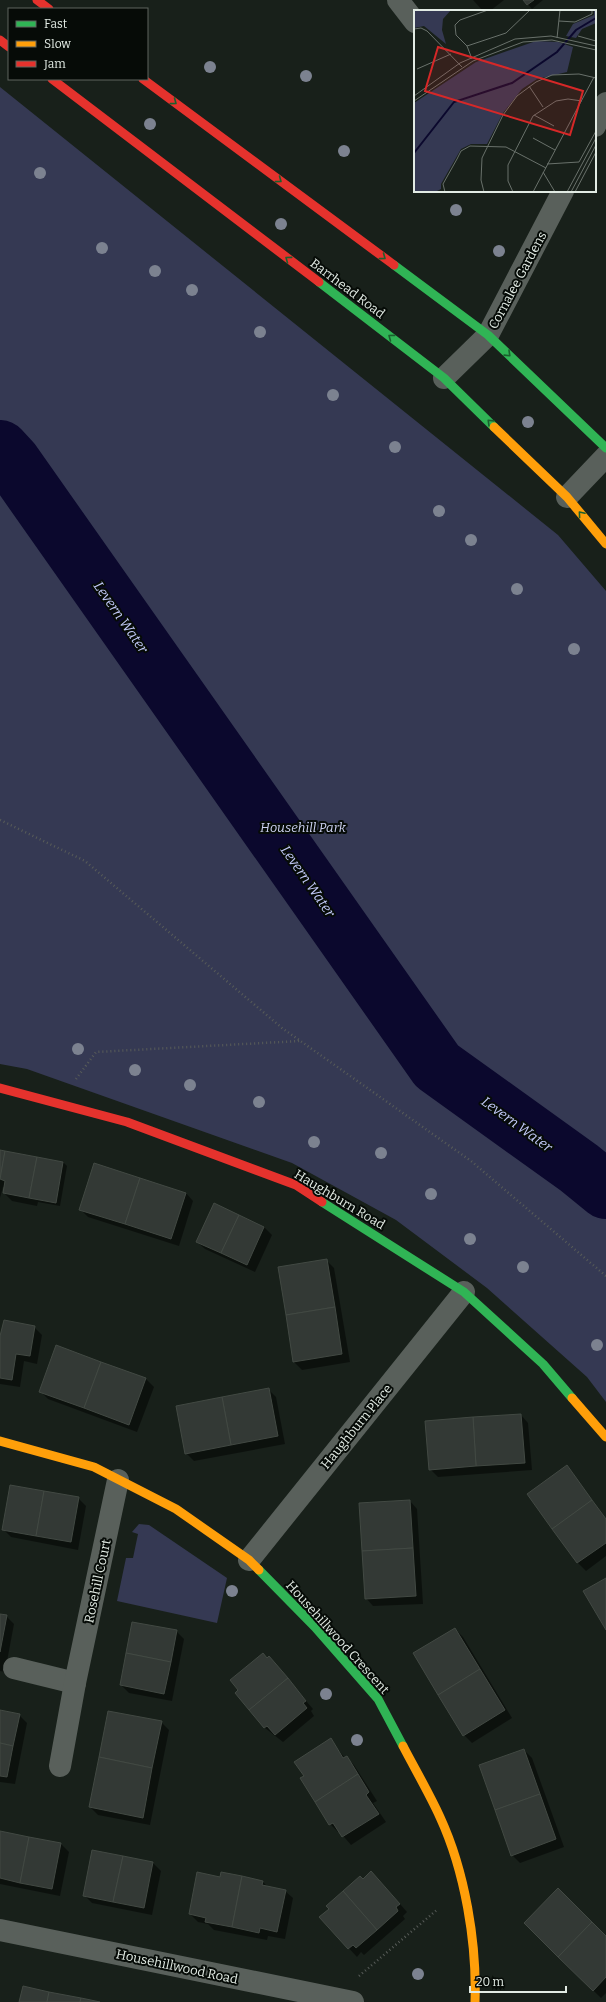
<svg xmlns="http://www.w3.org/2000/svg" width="606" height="2002" font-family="Bitter,serif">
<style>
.green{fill:#353953}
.shadow{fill:#0007}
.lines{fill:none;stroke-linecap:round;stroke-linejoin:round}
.river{stroke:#0b082d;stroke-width:58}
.building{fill:#333935;stroke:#424943}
.path{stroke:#585c59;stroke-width:2.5;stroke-dasharray:1 3;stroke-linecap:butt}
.street{stroke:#59605b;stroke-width:22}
.fast{stroke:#30b455;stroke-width:9}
.slow{stroke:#ff9f0a;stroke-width:9}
.jam{stroke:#e5322d;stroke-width:9}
.tree{fill:#7c8290}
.oneway{stroke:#1b602e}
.labels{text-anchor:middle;stroke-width:4;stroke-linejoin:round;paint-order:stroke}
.street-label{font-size:13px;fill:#e2ebe4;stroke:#060b07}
.park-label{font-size:13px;font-style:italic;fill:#cdd2f1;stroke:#060b07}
.water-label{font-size:14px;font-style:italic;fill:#c2c9f8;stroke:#060b07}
.inset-river{fill:none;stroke:#0b082d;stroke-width:2}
.inset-road{fill:none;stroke:#69716b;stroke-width:1}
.view{fill:#d62828;fill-opacity:0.15;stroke:#d62828;stroke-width:2}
.inset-edge{fill:none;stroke:#e2ebe4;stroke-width:2}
</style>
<rect width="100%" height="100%" fill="#18201a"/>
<g class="green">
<path d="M 0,87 L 558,535 L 606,591 L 606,1402 L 587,1377 L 487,1288 L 396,1220 L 292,1163 L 27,1069 L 0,1064 Z"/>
<path d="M 139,1524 L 149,1525 L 227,1578 L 217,1623 L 117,1601 L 126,1558 L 133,1558 L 138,1534 L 132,1532 Z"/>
</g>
<g class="shadow">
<path d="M 473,0 L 504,0 L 490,11 L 483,11 Z"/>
<path d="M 524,0 L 543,0 L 532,9 Z"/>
<path d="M 0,1151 L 63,1162 L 67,1166 L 60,1206 L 38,1202 L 37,1206 L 12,1201 L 4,1193 L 5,1187 L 3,1187 L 0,1198 Z"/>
<path d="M 186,1193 L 193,1201 L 179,1246 L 88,1217 L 80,1209 Z"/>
<path d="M 264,1227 L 272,1235 L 255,1272 L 205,1249 L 197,1242 Z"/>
<path d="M 326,1260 L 334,1268 L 350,1362 L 302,1370 L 294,1362 Z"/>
<path d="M 34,1327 L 42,1335 L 37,1364 L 24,1361 L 20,1387 L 0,1384 L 0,1337 Z"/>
<path d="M 56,1346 L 146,1379 L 154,1387 L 137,1432 L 48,1399 L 40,1391 Z"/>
<path d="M 269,1390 L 276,1397 L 285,1444 L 194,1461 L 186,1453 Z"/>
<path d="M 521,1415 L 528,1423 L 532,1470 L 438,1477 L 430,1469 Z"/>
<path d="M 567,1466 L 574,1474 L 572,1474 L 606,1521 L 606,1556 L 586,1571 L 578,1563 L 528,1494 Z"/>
<path d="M 78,1498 L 86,1506 L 78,1550 L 11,1537 L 3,1529 Z"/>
<path d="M 410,1501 L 417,1509 L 423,1604 L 373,1606 L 366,1598 Z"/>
<path d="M 0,1615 L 6,1616 L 14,1624 L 5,1672 L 0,1671 Z"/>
<path d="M 455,1629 L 463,1637 L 512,1718 L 472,1743 L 464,1735 Z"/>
<path d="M 176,1631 L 184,1639 L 172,1701 L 129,1693 L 121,1685 Z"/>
<path d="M 295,1688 L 313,1709 L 311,1711 L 314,1716 L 283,1742 L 265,1728 L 236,1693 Z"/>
<path d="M 0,1711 L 19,1715 L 27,1723 L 15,1784 L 0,1782 Z"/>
<path d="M 161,1722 L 169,1730 L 150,1825 L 98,1815 L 90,1807 Z"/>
<path d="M 330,1740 L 345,1758 L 346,1757 L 354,1765 L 377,1801 L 373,1803 L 386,1822 L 351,1845 L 339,1831 L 338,1832 L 330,1824 L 305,1777 Z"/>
<path d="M 524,1750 L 532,1758 L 564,1847 L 520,1863 L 512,1855 Z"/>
<path d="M 0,1832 L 61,1844 L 69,1852 L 60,1896 L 0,1884 Z"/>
<path d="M 93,1851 L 153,1863 L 161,1871 L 152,1915 L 92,1903 L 84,1895 Z"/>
<path d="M 221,1878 L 263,1882 L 268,1887 L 285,1891 L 293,1898 L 285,1939 L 268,1936 L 267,1940 L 214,1930 L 208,1924 L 198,1922 L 190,1914 Z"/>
<path d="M 363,1880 L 379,1880 L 407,1912 L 403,1916 L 405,1919 L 364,1955 L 361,1952 L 357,1957 L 320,1917 Z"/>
<path d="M 525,1923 L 606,1937 L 606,1993 L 601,1998 Z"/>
</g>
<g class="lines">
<path class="river" d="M 0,449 L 12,462 L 437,1066 L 579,1168 L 606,1190"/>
</g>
<g class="building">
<path d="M 523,0 L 534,0 L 527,5 Z"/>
<path d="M 0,1150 L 5,1151 L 0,1179 Z"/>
<path d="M 5,1151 L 37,1157 L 29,1198 L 3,1193 L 5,1181 L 0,1179 Z"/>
<path d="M 37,1157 L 63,1162 L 56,1203 L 29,1198 Z"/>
<path d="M 94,1163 L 140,1178 L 125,1224 L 79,1210 Z"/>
<path d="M 140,1178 L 186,1193 L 171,1239 L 125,1224 Z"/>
<path d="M 214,1203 L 239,1215 L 221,1253 L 196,1242 Z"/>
<path d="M 239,1215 L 264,1227 L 247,1265 L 221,1253 Z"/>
<path d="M 327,1259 L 335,1307 L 286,1315 L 278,1267 Z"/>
<path d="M 335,1307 L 342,1354 L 293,1362 L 286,1315 Z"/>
<path d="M 4,1320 L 35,1326 L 30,1356 L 16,1354 L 12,1380 L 0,1378 L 0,1336 Z"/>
<path d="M 56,1345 L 101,1362 L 84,1408 L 39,1392 Z"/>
<path d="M 101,1362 L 146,1378 L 129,1425 L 84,1408 Z"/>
<path d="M 269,1388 L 278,1436 L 231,1445 L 222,1397 Z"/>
<path d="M 222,1397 L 231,1445 L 185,1454 L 176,1406 Z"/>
<path d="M 521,1414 L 525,1463 L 476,1466 L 473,1417 Z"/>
<path d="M 473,1417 L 476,1466 L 429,1470 L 425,1421 Z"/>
<path d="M 567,1465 L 592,1500 L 552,1529 L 527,1494 Z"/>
<path d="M 10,1485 L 44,1491 L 36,1536 L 2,1530 Z"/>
<path d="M 44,1491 L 79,1497 L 71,1542 L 36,1536 Z"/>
<path d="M 410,1500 L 413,1548 L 362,1551 L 359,1503 Z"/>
<path d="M 592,1500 L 606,1519 L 606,1543 L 577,1563 L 552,1529 Z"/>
<path d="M 413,1548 L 416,1596 L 365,1599 L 362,1551 Z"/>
<path d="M 606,1578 L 606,1630 L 583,1591 Z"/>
<path d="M 0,1614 L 7,1615 L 0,1652 Z"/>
<path d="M 132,1622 L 177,1630 L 171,1662 L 126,1653 Z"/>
<path d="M 455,1628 L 480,1669 L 438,1695 L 413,1653 Z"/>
<path d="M 126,1653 L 171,1662 L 164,1694 L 120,1685 Z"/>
<path d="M 263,1653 L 267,1658 L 269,1656 L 288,1678 L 249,1710 L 235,1693 L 238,1690 L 230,1680 Z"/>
<path d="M 480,1669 L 505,1710 L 463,1736 L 438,1695 Z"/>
<path d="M 288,1678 L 306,1701 L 303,1703 L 307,1708 L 275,1735 L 267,1726 L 264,1728 L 249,1710 Z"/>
<path d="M 0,1710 L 20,1714 L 13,1746 L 0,1743 Z"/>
<path d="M 108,1711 L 162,1721 L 152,1768 L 99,1757 Z"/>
<path d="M 331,1738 L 343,1758 L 347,1756 L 358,1774 L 315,1802 L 300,1778 L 304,1776 L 294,1762 Z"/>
<path d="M 0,1743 L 13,1746 L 7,1777 L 0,1776 Z"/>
<path d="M 524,1749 L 540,1794 L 495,1810 L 479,1765 Z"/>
<path d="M 99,1757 L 152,1768 L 143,1818 L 89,1807 Z"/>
<path d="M 358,1774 L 369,1792 L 366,1795 L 379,1814 L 342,1837 L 333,1823 L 329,1825 L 315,1802 Z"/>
<path d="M 540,1794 L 556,1839 L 511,1856 L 495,1810 Z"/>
<path d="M 0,1831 L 29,1837 L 20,1883 L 0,1878 Z"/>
<path d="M 29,1837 L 61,1843 L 52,1889 L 20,1883 Z"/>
<path d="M 92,1850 L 123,1856 L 113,1902 L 83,1896 Z"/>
<path d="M 123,1856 L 153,1862 L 144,1908 L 113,1902 Z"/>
<path d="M 371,1871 L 400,1904 L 396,1907 L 398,1911 L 377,1930 L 343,1891 L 360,1876 L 363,1879 Z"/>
<path d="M 197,1872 L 220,1877 L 221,1872 L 242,1876 L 232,1927 L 205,1922 L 206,1918 L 189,1914 Z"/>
<path d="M 242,1876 L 263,1881 L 262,1885 L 286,1890 L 277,1932 L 260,1928 L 259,1933 L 232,1927 Z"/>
<path d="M 558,1888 L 592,1922 L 558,1957 L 524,1923 Z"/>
<path d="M 343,1891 L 377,1930 L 356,1948 L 353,1945 L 348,1949 L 319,1917 L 329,1909 L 326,1906 Z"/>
<path d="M 592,1922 L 606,1936 L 606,1977 L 593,1991 L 558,1957 Z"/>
<path d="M 23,1986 L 49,1992 L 47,2002 L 19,2002 Z"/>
<path d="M 49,1992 L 81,1998 L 80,2002 L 47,2002 Z"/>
<path d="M 81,1998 L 86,1999 L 100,2002 L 80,2002 Z"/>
</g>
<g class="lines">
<g class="path">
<path d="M 0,820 L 85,861 L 282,1028 L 471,1161 L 606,1276"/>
<path d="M 76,1079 L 96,1052 L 300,1041"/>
<path d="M 359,1976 L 438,1909"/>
</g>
<g class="street">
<path d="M 398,0 L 415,22"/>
<path d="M 595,126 L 606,103"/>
<path d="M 444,378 L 488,335 L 563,191"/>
<path d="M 567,497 L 606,456"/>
<path d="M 249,1560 L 464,1292"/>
<path d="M 14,1668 L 75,1683"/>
<path d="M 60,1766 L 75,1683 L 118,1480"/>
<path d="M 0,1930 L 353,2002"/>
</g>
<g class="fast">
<path d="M 394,265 L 488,335 L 606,448"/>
<path d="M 319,282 L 444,378 L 494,427"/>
<path d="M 322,1202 L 464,1292 L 543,1364 L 572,1398"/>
<path d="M 259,1570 L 315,1627 L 378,1699 L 403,1746"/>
</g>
<g class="slow">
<path d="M 494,427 L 567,497 L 606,544"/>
<path d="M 572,1398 L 606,1437"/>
<path d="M 0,1441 L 94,1467 L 176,1509 L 249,1560 L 259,1570"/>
<path d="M 403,1746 C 415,1769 429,1793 440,1817 C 465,1871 477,1943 475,2002"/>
</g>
<g class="jam">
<path d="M 37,0 L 49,9"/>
<path d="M 0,40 L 9,47"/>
<path d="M 52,79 L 319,282"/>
<path d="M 143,79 L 394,265"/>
<path d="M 0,1088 L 127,1122 L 296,1185 L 322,1202"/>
</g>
</g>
<g class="tree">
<circle cx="210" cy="67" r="6"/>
<circle cx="306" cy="76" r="6"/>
<circle cx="150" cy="124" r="6"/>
<circle cx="344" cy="151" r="6"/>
<circle cx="40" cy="173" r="6"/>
<circle cx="456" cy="210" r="6"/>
<circle cx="281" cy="224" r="6"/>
<circle cx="102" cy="248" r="6"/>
<circle cx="499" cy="251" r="6"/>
<circle cx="155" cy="271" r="6"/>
<circle cx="192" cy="290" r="6"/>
<circle cx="260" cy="332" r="6"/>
<circle cx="333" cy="395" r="6"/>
<circle cx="528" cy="422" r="6"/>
<circle cx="395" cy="447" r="6"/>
<circle cx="439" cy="511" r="6"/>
<circle cx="471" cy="540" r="6"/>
<circle cx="517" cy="589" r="6"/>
<circle cx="574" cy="649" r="6"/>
<circle cx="78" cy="1049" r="6"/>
<circle cx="135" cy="1070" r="6"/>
<circle cx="190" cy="1085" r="6"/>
<circle cx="259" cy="1102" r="6"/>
<circle cx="314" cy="1142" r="6"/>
<circle cx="381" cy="1153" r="6"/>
<circle cx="431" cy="1194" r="6"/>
<circle cx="470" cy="1239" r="6"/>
<circle cx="523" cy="1267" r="6"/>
<circle cx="597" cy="1345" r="6"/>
<circle cx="232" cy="1591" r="6"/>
<circle cx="326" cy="1694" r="6"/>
<circle cx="357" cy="1740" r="6"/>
<circle cx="418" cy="1974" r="6"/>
</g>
<defs><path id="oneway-chevron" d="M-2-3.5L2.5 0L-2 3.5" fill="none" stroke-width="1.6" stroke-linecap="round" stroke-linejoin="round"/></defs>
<g class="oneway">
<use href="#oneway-chevron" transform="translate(174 102) rotate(37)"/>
<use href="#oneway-chevron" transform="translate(279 180) rotate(37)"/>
<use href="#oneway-chevron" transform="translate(383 257) rotate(37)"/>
<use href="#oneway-chevron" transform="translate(288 259) rotate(-143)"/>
<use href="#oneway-chevron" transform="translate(391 337) rotate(-143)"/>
<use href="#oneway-chevron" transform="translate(508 354) rotate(44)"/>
<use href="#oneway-chevron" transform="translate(490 422) rotate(-136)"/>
<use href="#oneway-chevron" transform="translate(581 514) rotate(-130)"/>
</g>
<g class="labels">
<g class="street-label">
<text transform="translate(517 280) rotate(-62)" y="5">Cornalee Gardens</text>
<text transform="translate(348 288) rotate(37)" y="5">Barrhead Road</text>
<text transform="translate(340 1199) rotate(31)" y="5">Haughburn Road</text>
<text transform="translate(356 1426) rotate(-51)" y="5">Haughburn Place</text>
<text transform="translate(97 1581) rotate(-78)" y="5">Rosehill Court</text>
<text transform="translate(338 1637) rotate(48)" y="5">Househillwood Crescent</text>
<text transform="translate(177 1966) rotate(12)" y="5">Househillwood Road</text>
</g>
<g class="park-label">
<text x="303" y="832">Househill Park</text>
</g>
<g class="water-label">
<text transform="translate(121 617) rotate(55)" y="5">Levern Water</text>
<text transform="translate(308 881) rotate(55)" y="5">Levern Water</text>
<text transform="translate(517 1124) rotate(36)" y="5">Levern Water</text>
</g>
</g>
<g transform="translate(414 10)">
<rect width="182" height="182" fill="#18201a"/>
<path d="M 0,0 L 37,0 L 29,9 L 28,20 L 32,34 L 10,16 L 0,18 ZM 180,0 L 182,0 L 182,13 L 168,19 L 162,28 L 152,26 L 159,14 L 180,5 ZM 122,31 L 144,32 L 159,37 L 153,62 L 123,69 L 108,79 L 89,103 L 73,134 L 57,134 L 47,139 L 27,174 L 27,179 L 21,182 L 0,182 L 0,93 L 62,52 Z" fill="#353953"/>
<path class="inset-river" d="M 0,143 L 40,92 L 98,73 L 143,42 L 162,20 L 182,8"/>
<path class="inset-road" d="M 145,11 L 161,12 L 178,4 L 178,0M 0,19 L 7,18 L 13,21 L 48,57M 164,26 L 182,31M 143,28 L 146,0M 53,36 L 92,23 L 116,0M 58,49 L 53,36 L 42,25 L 41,15 L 46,10 L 74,0M 3,59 L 37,44M 115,76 L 129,97M 0,86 L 46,53 L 101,29 L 137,26 L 182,36M 0,91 L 59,51 L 109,32 L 138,30 L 182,40M 120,105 L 140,116M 119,128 L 141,140M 133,154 L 165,152 L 182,121M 129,162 L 141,182M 31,182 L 29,174 L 43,149 L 47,141 L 56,136 L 92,137 L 132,158M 70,182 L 67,170 L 68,148 L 89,105 L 103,86 L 122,72 L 138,65 L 165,64 L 182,68M 99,182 L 94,171 L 94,155 L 119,106 L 142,91 L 154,89 L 168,91M 119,182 L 180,67M 153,182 L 182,128M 157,182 L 182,135M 161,182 L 182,142"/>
<path class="view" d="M 24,37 L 169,81 L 156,125 L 11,81 Z"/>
<rect width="182" height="182" class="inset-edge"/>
</g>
<rect x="8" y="8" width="140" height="72" fill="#060b07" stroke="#5e655f"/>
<rect x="16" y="21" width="20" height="6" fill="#30b455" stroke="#5e655f"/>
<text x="44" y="28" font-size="12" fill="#e2ebe4">Fast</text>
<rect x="16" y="41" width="20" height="6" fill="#ff9f0a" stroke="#5e655f"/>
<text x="44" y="48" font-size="12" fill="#e2ebe4">Slow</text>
<rect x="16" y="61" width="20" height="6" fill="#e5322d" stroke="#5e655f"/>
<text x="44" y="68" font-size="12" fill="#e2ebe4">Jam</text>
<path d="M470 1986v6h96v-6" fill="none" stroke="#e2ebe4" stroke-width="2"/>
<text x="476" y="1986" font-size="12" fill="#e2ebe4" stroke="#060b07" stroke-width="3" paint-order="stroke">20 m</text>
</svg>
